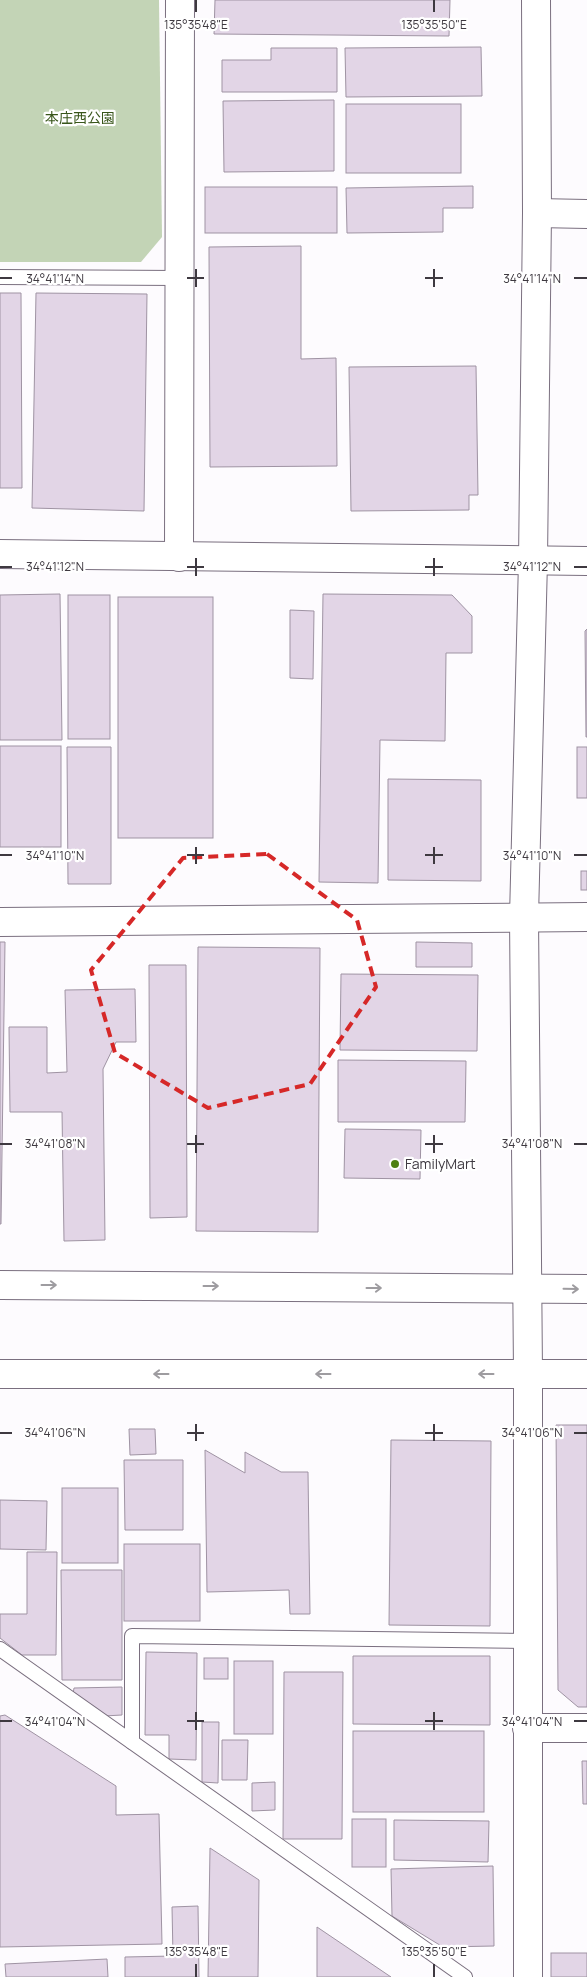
<svg xmlns="http://www.w3.org/2000/svg" width="587" height="1977" font-family="Manrope,'Noto Sans JP',sans-serif">
<style>
.green{fill:#c3d4b6}
.building{fill:#e2d5e6;stroke:#9f93a3}
.lines{fill:none;stroke-linecap:round;stroke-linejoin:round}
.lane-casing{stroke:#7a6f7f;stroke-width:16}
.street-casing{stroke:#7a6f7f;stroke-width:30}
.secondary-casing{stroke:#7a6f7f;stroke-width:30}
.lane{stroke:#fff;stroke-width:14}
.street{stroke:#fff;stroke-width:28}
.secondary{stroke:#fff;stroke-width:28}
.oneway{stroke:#9e9ca0}
.marked{fill:none;stroke:#d62828;stroke-width:4;stroke-dasharray:10 6;stroke-linejoin:round}
.ticks{fill:none;stroke:#3e3940;stroke-width:2}
.poi-dot{fill:#4e8011;stroke:#fff;stroke-width:2}
.labels{text-anchor:middle;stroke-width:4.5;stroke-linejoin:round;paint-order:stroke}
.park-label{font-size:14px;fill:#38551a;stroke:#fff}
.poi-label{font-size:14px;fill:#3e3940;stroke:#fff;text-anchor:start}
.ticks-label{font-size:12px;text-anchor:middle;fill:#3e3940;stroke:#fff;stroke-width:4.5;stroke-linejoin:round;paint-order:stroke}
</style>
<rect width="100%" height="100%" fill="#fdfbfe"/>
<path class="green" d="M 0,0 L 159,0 L 162,237 L 141,262 L 0,262 Z"/>
<g class="building">
<path d="M 215,0 L 450,0 L 449,36 L 214,34 Z"/>
<path d="M 481,47 L 482,96 L 346,97 L 345,48 Z"/>
<path d="M 271,48 L 337,48 L 337,92 L 222,92 L 222,60 L 271,60 Z"/>
<path d="M 334,100 L 334,171 L 224,172 L 223,101 Z"/>
<rect x="346" y="104" width="115" height="69"/>
<path d="M 473,186 L 473,208 L 443,208 L 443,232 L 347,233 L 346,188 Z"/>
<rect x="205" y="187" width="132" height="46"/>
<path d="M 301,246 L 301,359 L 336,358 L 337,466 L 210,467 L 209,247 Z"/>
<path d="M 0,293 L 21,293 L 22,488 L 0,488 Z"/>
<path d="M 36,293 L 147,294 L 144,511 L 32,508 Z"/>
<path d="M 476,366 L 478,495 L 469,495 L 469,510 L 351,511 L 349,367 Z"/>
<path d="M 60,594 L 62,740 L 0,740 L 0,595 Z"/>
<path d="M 323,594 L 452,595 L 472,616 L 472,653 L 446,653 L 445,741 L 380,740 L 378,883 L 319,882 Z"/>
<rect x="68" y="595" width="42" height="144"/>
<rect x="118" y="597" width="95" height="241"/>
<path d="M 290,610 L 314,611 L 313,679 L 290,678 Z"/>
<path d="M 587,629 L 587,737 L 586,737 L 585,631 Z"/>
<rect x="0" y="746" width="61" height="101"/>
<path d="M 67,747 L 111,747 L 111,884 L 68,884 Z"/>
<rect x="577" y="747" width="10" height="51"/>
<path d="M 388,779 L 481,780 L 481,881 L 388,880 Z"/>
<rect x="581" y="871" width="6" height="19"/>
<path d="M 0,942 L 5,942 L 1,1224 L 0,1224 Z"/>
<path d="M 416,942 L 472,943 L 472,967 L 416,967 Z"/>
<path d="M 198,947 L 320,948 L 318,1232 L 196,1231 Z"/>
<path d="M 149,965 L 186,965 L 187,1217 L 150,1218 Z"/>
<path d="M 341,974 L 478,975 L 477,1051 L 340,1050 Z"/>
<path d="M 135,989 L 136,1042 L 116,1042 L 103,1069 L 105,1240 L 64,1241 L 62,1112 L 10,1112 L 9,1027 L 47,1027 L 47,1073 L 67,1072 L 65,990 Z"/>
<path d="M 338,1060 L 466,1061 L 465,1122 L 338,1122 Z"/>
<path d="M 345,1129 L 421,1130 L 420,1179 L 344,1178 Z"/>
<path d="M 556,1425 L 587,1425 L 587,1707 L 578,1707 L 558,1690 Z"/>
<path d="M 129,1429 L 155,1429 L 156,1454 L 130,1455 Z"/>
<path d="M 391,1440 L 491,1441 L 490,1626 L 389,1625 Z"/>
<path d="M 205,1450 L 245,1473 L 245,1452 L 281,1472 L 308,1472 L 310,1614 L 290,1614 L 289,1590 L 207,1592 Z"/>
<path d="M 124,1460 L 183,1460 L 183,1530 L 125,1530 Z"/>
<rect x="62" y="1488" width="56" height="75"/>
<path d="M 0,1500 L 47,1501 L 46,1550 L 0,1549 Z"/>
<rect x="124" y="1544" width="76" height="77"/>
<path d="M 27,1552 L 57,1552 L 56,1655 L 22,1655 L 0,1638 L 0,1614 L 27,1614 Z"/>
<path d="M 61,1570 L 122,1570 L 122,1680 L 62,1680 Z"/>
<path d="M 146,1652 L 197,1653 L 196,1760 L 169,1759 L 169,1735 L 145,1735 Z"/>
<path d="M 353,1656 L 490,1656 L 490,1725 L 353,1724 Z"/>
<rect x="204" y="1658" width="24" height="21"/>
<rect x="234" y="1661" width="39" height="73"/>
<path d="M 284,1672 L 343,1672 L 342,1839 L 283,1839 Z"/>
<path d="M 122,1687 L 122,1715 L 104,1716 L 73,1694 L 74,1688 Z"/>
<path d="M 5,1715 L 116,1786 L 116,1815 L 159,1814 L 162,1944 L 0,1947 L 0,1716 Z"/>
<path d="M 202,1722 L 219,1722 L 218,1783 L 202,1782 Z"/>
<rect x="353" y="1731" width="131" height="81"/>
<path d="M 222,1740 L 248,1740 L 247,1780 L 222,1780 Z"/>
<path d="M 582,1761 L 587,1761 L 587,1804 L 583,1804 Z"/>
<path d="M 275,1782 L 275,1810 L 252,1811 L 252,1783 Z"/>
<rect x="352" y="1819" width="34" height="48"/>
<path d="M 394,1820 L 489,1821 L 488,1862 L 394,1860 Z"/>
<path d="M 210,1848 L 259,1880 L 258,1977 L 208,1977 Z"/>
<path d="M 493,1866 L 494,1946 L 443,1947 L 392,1916 L 391,1869 Z"/>
<path d="M 198,1906 L 199,1977 L 125,1977 L 125,1957 L 173,1956 L 172,1907 Z"/>
<path d="M 317,1927 L 391,1977 L 317,1977 Z"/>
<rect x="551" y="1953" width="36" height="24"/>
<path d="M 107,1959 L 108,1977 L 6,1977 L 5,1964 Z"/>
</g>
<g class="lines">
<g class="lane-casing">
<g id="lane">
<path d="M 0,277 L 179,278"/>
<path d="M 0,1649 L 465,1977"/>
<path d="M 132,1742 L 132,1636 L 527,1641"/>
</g>
</g>
<g class="street-casing">
<g id="street">
<path d="M 537,213 L 587,214"/>
<path d="M 179,557 L 180,0"/>
</g>
</g>
<g class="secondary-casing">
<g id="secondary">
<path d="M 0,554 L 587,561"/>
<path d="M 0,922 L 587,917"/>
<path d="M 0,1285 L 587,1289"/>
<path d="M 0,1374 L 587,1374"/>
<path d="M 527,1728 L 587,1728"/>
<path d="M 528,1977 L 528,1373 L 524,917 L 533,561 L 537,213 L 536,0"/>
</g>
</g>
<use href="#lane" class="lane"/>
<use href="#street" class="street"/>
<use href="#secondary" class="secondary"/>
</g>
<defs><path id="oneway-shaft" d="M-6 0H5M1.5-3L5.5 0L1.5 3" fill="none" stroke-width="1.6" stroke-linecap="round" stroke-linejoin="round" transform="scale(1.25)"/></defs>
<g class="oneway">
<use href="#oneway-shaft" transform="translate(49 1285)"/>
<use href="#oneway-shaft" transform="translate(211 1286)"/>
<use href="#oneway-shaft" transform="translate(374 1288)"/>
<use href="#oneway-shaft" transform="translate(571 1289) rotate(1)"/>
<use href="#oneway-shaft" transform="translate(161 1374) rotate(180)"/>
<use href="#oneway-shaft" transform="translate(323 1374) rotate(180)"/>
<use href="#oneway-shaft" transform="translate(486 1374) rotate(180)"/>
</g>
<path class="marked" d="M 267,854 L 357,920 L 376,987 L 310,1084 L 208,1108 L 115,1053 L 91,970 L 183,858 Z"/>
<path class="ticks" d="M 196,0 L 196,12M 434,0 L 434,12M 196,269 L 196,287M 434,269 L 434,287M 0,278 L 12,278M 187,278 L 204,278M 425,278 L 443,278M 574,278 L 587,278M 196,558 L 196,576M 434,558 L 434,576M 0,567 L 12,567M 187,567 L 204,567M 425,567 L 443,567M 574,567 L 587,567M 196,847 L 196,864M 434,847 L 434,864M 0,855 L 12,855M 187,855 L 204,855M 425,855 L 443,855M 574,855 L 587,855M 196,1135 L 196,1153M 434,1135 L 434,1153M 0,1144 L 12,1144M 187,1144 L 204,1144M 425,1144 L 443,1144M 574,1144 L 587,1144M 196,1424 L 196,1441M 434,1424 L 434,1441M 0,1433 L 12,1433M 187,1433 L 204,1433M 425,1433 L 443,1433M 574,1433 L 587,1433M 196,1712 L 196,1730M 434,1712 L 434,1730M 0,1721 L 12,1721M 187,1721 L 204,1721M 425,1721 L 443,1721M 574,1721 L 587,1721M 196,1964 L 196,1977M 434,1964 L 434,1977"/>
<circle class="poi-dot" cx="395" cy="1164" r="5"/>
<g class="labels">
<g class="park-label">
<text x="80" y="123">本庄西公園</text>
</g>
<g class="poi-label">
<text x="405" y="1169">FamilyMart</text>
</g>
</g>
<g class="ticks-label">
<text x="196" y="29">135°35'48"E</text>
<text x="434" y="29">135°35'50"E</text>
<text x="55" y="283">34°41'14"N</text>
<text x="532" y="283">34°41'14"N</text>
<text x="55" y="571">34°41'12"N</text>
<text x="532" y="571">34°41'12"N</text>
<text x="55" y="860">34°41'10"N</text>
<text x="532" y="860">34°41'10"N</text>
<text x="55" y="1148">34°41'08"N</text>
<text x="532" y="1148">34°41'08"N</text>
<text x="55" y="1437">34°41'06"N</text>
<text x="532" y="1437">34°41'06"N</text>
<text x="55" y="1726">34°41'04"N</text>
<text x="532" y="1726">34°41'04"N</text>
<text x="196" y="1956">135°35'48"E</text>
<text x="434" y="1956">135°35'50"E</text>
</g>
</svg>
